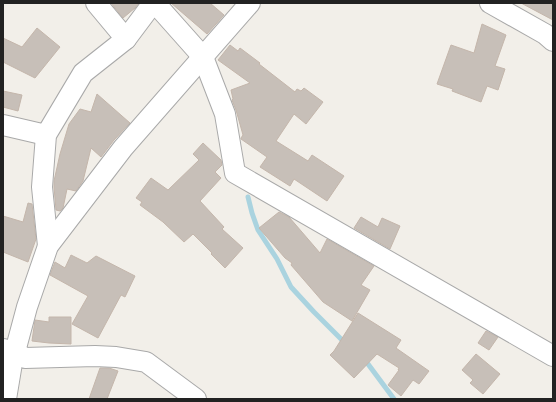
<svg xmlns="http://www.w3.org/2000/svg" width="556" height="402" font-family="Poppins,sans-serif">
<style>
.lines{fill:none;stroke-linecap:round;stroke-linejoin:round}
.stream{stroke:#aad3df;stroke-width:5}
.building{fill:#c7bfb8;stroke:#c4b6ab}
.minor-casing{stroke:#a9a9a9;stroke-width:22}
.minor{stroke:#fff;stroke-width:20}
</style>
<rect width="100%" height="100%" fill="#f2efe9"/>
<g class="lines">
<g class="stream">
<path d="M 248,197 L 252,213 L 258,230 L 277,259 L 291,287 L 314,312 L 345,343"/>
<path d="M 363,359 L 368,364 L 394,399"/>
</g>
</g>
<g class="building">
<path d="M 111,3 L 139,3 L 135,8 L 123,18 Z"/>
<path d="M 171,3 L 210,3 L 224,15 L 207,34 Z"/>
<path d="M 521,3 L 553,3 L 553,20 Z"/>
<path d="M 482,24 L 506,35 L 495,66 L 505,69 L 498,90 L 487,86 L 481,102 L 452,91 L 453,89 L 437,84 L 451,45 L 474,53 Z"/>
<path d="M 37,28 L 60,47 L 35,78 L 3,62 L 3,38 L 22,47 Z"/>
<path d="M 230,45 L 238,51 L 240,48 L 260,63 L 259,64 L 295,92 L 297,89 L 301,91 L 304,88 L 323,102 L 306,124 L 294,114 L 276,141 L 308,161 L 312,155 L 344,176 L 327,201 L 294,179 L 290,186 L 260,167 L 267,157 L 241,139 L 241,138 L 243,135 L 236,110 L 232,100 L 233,99 L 231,90 L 250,83 L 218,60 Z"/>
<path d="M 3,91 L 22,95 L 18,111 L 3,107 Z"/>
<path d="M 97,94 L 130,123 L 114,140 L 101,157 L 91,148 L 83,181 L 76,191 L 67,189 L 63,208 L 60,211 L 56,210 L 54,187 L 54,181 L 60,154 L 69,124 L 80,109 L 91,112 Z"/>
<path d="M 203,143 L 221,160 L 222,165 L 215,172 L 221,178 L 200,201 L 224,227 L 222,229 L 243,248 L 225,268 L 211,254 L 212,253 L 193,234 L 184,242 L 163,222 L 140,205 L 142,202 L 136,198 L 151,178 L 168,190 L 199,160 L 193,154 Z"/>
<path d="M 28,203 L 32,204 L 36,239 L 28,262 L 3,252 L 3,216 L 23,222 Z"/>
<path d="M 279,212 L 289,217 L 320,253 L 327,239 L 374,266 L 361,285 L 370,290 L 352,321 L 323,302 L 291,265 L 292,263 L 285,258 L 259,228 Z"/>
<path d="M 361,217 L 378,227 L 382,218 L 400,226 L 390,249 L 354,228 Z"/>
<path d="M 71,255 L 87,263 L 96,256 L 135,276 L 125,297 L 121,295 L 98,338 L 72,324 L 88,296 L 50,275 L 55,262 L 65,268 Z"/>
<path d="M 358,313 L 401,340 L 396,348 L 429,371 L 419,384 L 413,380 L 401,396 L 388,385 L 399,370 L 398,370 L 399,368 L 377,354 L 354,378 L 330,355 L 334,351 Z"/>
<path d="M 49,317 L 71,317 L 71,344 L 49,343 L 32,341 L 35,320 L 49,322 Z"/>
<path d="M 486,331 L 498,337 L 489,350 L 478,343 Z"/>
<path d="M 476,354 L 500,374 L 483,394 L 470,383 L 473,380 L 462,370 Z"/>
<path d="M 100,368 L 109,368 L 118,371 L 107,399 L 89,399 Z"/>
</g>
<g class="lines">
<g class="minor-casing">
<g id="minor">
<path d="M 96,3 L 126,39 L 153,3"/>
<path d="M 155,3 L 203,57 L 225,114 L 235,173 L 553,356"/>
<path d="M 490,3 L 545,34 L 553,41"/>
<path d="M 3,125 L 46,135"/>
<path d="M 48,246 L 42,187 L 46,135 L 83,73 L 126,39"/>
<path d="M 3,349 L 15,352 L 25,358 L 95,356 L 116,357 L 146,362 L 196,399"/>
<path d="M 6,399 L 12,363 L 27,307 L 48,246 L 123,148 L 250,3"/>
</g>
</g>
<use href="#minor" class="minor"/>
</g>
<rect width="556" height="402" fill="none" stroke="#222222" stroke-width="8"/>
</svg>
